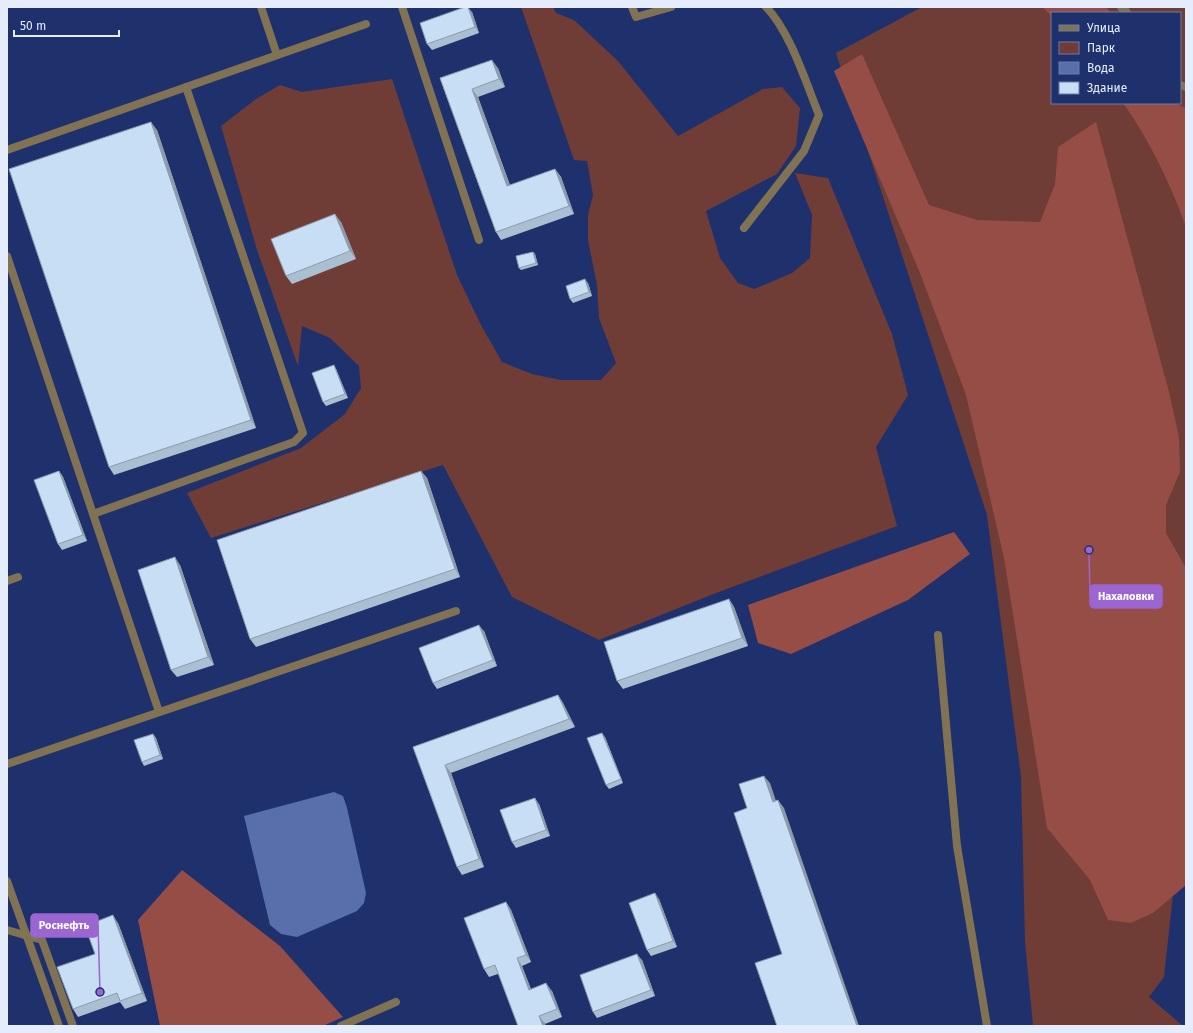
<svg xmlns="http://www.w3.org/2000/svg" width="1193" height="1033" font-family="'Fira Sans',sans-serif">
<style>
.green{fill:#6f3c36;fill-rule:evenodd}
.forest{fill:#954d45}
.water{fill:#586fab}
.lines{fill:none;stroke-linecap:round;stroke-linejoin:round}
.lane{stroke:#807253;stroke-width:8}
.street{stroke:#807253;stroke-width:10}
.wall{fill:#abbfd2}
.shaded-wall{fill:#8b9bab}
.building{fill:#c7def4;stroke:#8b9bab}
.leader{fill:none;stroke:#9b66d1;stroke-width:1.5}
.callout-dot{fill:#9b66d1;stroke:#1e316d;stroke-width:1.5}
.callout{fill:#9b66d1;stroke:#9b66d1;stroke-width:1.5}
.callout-label{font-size:11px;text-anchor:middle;font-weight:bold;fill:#fff}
</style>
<rect width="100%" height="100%" fill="#1e316d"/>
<g class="green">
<path d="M 521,7 L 553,7 L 556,13 L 574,20 L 618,61 L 678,136 L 763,89 L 782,87 L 800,108 L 796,146 L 777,174 L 706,211 L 720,258 L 738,283 L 754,289 L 792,273 L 810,258 L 812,215 L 795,173 L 828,178 L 892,334 L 908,395 L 876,447 L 897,526 L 716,593 L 599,640 L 512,597 L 443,465 L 211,538 L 187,493 L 301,448 L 345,414 L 361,388 L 359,366 L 330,338 L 302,326 L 298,366 L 257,250 L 221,126 L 256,99 L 280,85 L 302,92 L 392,79 L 457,275 L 481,325 L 502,362 L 532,374 L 561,380 L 601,380 L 616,363 L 599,318 L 597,285 L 588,240 L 588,215 L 593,195 L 587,161 L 574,160 Z"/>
<path d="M 922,7 L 1186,7 L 1186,586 L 1177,858 L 1164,977 L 1149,997 L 1183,1026 L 1033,1026 L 1025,942 L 1021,777 L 987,515 L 836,53 ZM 1052,13 L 1180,13 L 1180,103 L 1052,103 Z"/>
</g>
<g class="forest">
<path d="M 1042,7 L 1106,7 L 1111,13 L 1052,13 L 1052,16 Z"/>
<path d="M 862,54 L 929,205 L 977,220 L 1040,222 L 1055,184 L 1058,147 L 1096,122 L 1169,392 L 1179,437 L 1180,472 L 1166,505 L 1166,533 L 1186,568 L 1186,885 L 1153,913 L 1131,923 L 1108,920 L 1090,880 L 1047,828 L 1004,558 L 966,395 L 920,273 L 834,71 Z"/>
<path d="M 1123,103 L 1174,103 L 1186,108 L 1186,227 C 1171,185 1149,139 1123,103 Z"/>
<path d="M 954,532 L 970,554 L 908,600 L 791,654 L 758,643 L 748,605 Z"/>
<path d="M 182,870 L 280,946 L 343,1017 L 323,1026 L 160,1026 L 138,920 Z"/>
</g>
<path class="water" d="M 334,792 L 343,796 L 347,808 L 366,893 L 364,903 L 357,911 L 297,937 L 281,934 L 270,925 L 244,816 Z"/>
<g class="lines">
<g class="lane">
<path d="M 261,7 L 277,55"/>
<path d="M 402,7 L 479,240"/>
<path d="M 632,7 L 636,17 L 671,7"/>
<path d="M 1180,85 L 1186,87"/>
<path d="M 7,150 L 366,24"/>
<path d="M 744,228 L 804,151 L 819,115 C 806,83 790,31 766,7"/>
<path d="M 7,256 L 159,712"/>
<path d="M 93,514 L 294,442 L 303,433 L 186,87"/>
<path d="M 7,581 L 18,577"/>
<path d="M 938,635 L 957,846 L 987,1026"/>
<path d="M 7,764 L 456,611"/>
<path d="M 7,881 L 59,1026"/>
<path d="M 7,930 L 42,940 L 73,1026"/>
<path d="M 341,1026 L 396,1002"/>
</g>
<path class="street" d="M 1122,7 L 1126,13"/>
</g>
<g class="wall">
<path d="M 472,12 L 479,33 L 432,50 L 427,44 Z"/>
<path d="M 498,68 L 505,87 L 478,97 L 510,185 L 555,169 L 561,177 L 574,214 L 501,240 L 496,232 L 440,78 Z"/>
<path d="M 157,130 L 256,428 L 114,475 L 109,467 Z"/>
<path d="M 341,222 L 356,259 L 292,284 L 286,276 Z"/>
<path d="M 533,252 L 535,254 L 538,265 L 521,270 L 519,268 Z"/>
<path d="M 588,283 L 592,296 L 573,303 L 570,299 Z"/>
<path d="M 336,369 L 348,398 L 326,406 L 323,402 Z"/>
<path d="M 59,471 L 63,477 L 87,541 L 62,550 L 58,544 Z"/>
<path d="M 421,471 L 427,478 L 460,577 L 256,647 L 250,639 Z"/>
<path d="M 180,565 L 214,665 L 177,677 L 171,670 Z"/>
<path d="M 729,599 L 734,607 L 748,646 L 623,689 L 617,681 Z"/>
<path d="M 484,631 L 497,666 L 437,689 L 433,683 Z"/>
<path d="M 558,695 L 563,703 L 575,727 L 451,773 L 484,867 L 462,875 L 457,867 L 413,747 Z"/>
<path d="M 153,734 L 156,738 L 163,759 L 144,766 L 142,762 Z"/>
<path d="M 605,737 L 623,783 L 609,789 L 606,785 Z"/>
<path d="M 539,804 L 550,836 L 516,848 L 512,842 Z"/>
<path d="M 659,899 L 677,947 L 651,956 L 647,950 Z"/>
<path d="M 506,902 L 511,910 L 531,962 L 522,966 L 531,989 L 552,991 L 562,1017 L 545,1024 L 498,974 L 489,977 L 484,969 Z"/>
<path d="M 118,923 L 147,1001 L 125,1009 L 120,1002 L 78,1017 L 73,1009 L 95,954 Z"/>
<path d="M 642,960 L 655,996 L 597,1018 L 593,1012 Z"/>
</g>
<g class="shaded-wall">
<path d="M 468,7 L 472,12 L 479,33 L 475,27 Z"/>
<path d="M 492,60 L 498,68 L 505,87 L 499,79 Z"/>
<path d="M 472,89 L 478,97 L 513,194 L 507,186 Z"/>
<path d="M 151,122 L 157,130 L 256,428 L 251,420 Z"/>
<path d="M 555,169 L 561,177 L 574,214 L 569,206 Z"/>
<path d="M 335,214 L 341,222 L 356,259 L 350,251 Z"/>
<path d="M 533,252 L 535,254 L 538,265 L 536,263 Z"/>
<path d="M 585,279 L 588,283 L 592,296 L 589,292 Z"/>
<path d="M 334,365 L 336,369 L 348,398 L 345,394 Z"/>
<path d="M 59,471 L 63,477 L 87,541 L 83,535 Z"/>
<path d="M 421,471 L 427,478 L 460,577 L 455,569 Z"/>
<path d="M 175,557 L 180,565 L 214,665 L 208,657 Z"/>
<path d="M 729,599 L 734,607 L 748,646 L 742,638 Z"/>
<path d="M 479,625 L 484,631 L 497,666 L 493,660 Z"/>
<path d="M 558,695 L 563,703 L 575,727 L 569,719 Z"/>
<path d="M 602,733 L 605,737 L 623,783 L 621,779 Z"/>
<path d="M 153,734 L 156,738 L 163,759 L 160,755 Z"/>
<path d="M 445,765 L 451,773 L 484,867 L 479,859 Z"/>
<path d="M 764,776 L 770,783 L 779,810 L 773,802 Z"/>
<path d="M 535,798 L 539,804 L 550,836 L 546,830 Z"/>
<path d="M 778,800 L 784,808 L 859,1026 L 857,1026 Z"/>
<path d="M 655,893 L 659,899 L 677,947 L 673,941 Z"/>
<path d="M 506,902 L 511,910 L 531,962 L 526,955 Z"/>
<path d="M 113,915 L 118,923 L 147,1001 L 142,993 Z"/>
<path d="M 637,954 L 642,960 L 655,996 L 651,990 Z"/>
<path d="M 517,958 L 522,966 L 534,998 L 529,990 Z"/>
<path d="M 546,983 L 552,991 L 562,1017 L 557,1009 Z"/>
<path d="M 539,1016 L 545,1024 L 546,1026 L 543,1026 Z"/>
</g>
<g class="building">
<path d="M 465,7 L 468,7 L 475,27 L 427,44 L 420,23 Z"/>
<path d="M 492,60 L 499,79 L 472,89 L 507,186 L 555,169 L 569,206 L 496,232 L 440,78 Z"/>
<path d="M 151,122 L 251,420 L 109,467 L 9,169 Z"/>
<path d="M 335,214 L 350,251 L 286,276 L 271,239 Z"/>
<path d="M 533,252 L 536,263 L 519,268 L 516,256 Z"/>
<path d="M 585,279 L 589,292 L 570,299 L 566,286 Z"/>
<path d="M 334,365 L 345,394 L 323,402 L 312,373 Z"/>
<path d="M 59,471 L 83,535 L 58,544 L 34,480 Z"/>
<path d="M 421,471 L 455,569 L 250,639 L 217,540 Z"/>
<path d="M 175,557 L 208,657 L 171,670 L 138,570 Z"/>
<path d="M 729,599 L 742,638 L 617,681 L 604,642 Z"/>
<path d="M 479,625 L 493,660 L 433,683 L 419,648 Z"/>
<path d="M 558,695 L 569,719 L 445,765 L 479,859 L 457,867 L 413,747 Z"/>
<path d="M 602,733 L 621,779 L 606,785 L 587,738 Z"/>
<path d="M 153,734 L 160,755 L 142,762 L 134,740 Z"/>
<path d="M 764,776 L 773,802 L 778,800 L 857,1026 L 777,1026 L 755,963 L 782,954 L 734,813 L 747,808 L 739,784 Z"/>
<path d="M 535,798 L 546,830 L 512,842 L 500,810 Z"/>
<path d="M 655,893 L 673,941 L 647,950 L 629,903 Z"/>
<path d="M 506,902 L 526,955 L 517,958 L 529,990 L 546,983 L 557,1009 L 539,1016 L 543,1026 L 518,1026 L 495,965 L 484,969 L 464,918 Z"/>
<path d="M 113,915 L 142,993 L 120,1001 L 117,993 L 73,1009 L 57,967 L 95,954 L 85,926 Z"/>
<path d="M 637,954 L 651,990 L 593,1012 L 580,975 Z"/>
</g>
<path class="leader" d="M1089 550L1090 596M100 992L98 925"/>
<g class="callout-dot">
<circle cx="1089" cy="550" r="4"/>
<circle cx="100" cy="992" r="4"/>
</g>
<g class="callout">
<rect x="1090" y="585" width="72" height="23" rx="4"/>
<rect x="31" y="914" width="67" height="23" rx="4"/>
</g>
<g class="callout-label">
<text x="1126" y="600">Нахаловки</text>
<text x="64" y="929">Роснефть</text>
</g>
<rect width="1193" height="1033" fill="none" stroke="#e5ecfb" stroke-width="16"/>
<rect x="1051" y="12" width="130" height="92" fill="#1e316d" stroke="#6e7ca6"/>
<rect x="1059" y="25" width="20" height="6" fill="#807253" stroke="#6e7ca6"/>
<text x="1087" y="32" font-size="12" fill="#e5ecfb">Улица</text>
<rect x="1059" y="42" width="20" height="12" fill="#6f3c36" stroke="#6e7ca6"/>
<text x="1087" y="52" font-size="12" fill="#e5ecfb">Парк</text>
<rect x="1059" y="62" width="20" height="12" fill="#586fab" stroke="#6e7ca6"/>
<text x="1087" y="72" font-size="12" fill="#e5ecfb">Вода</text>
<rect x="1059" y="82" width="20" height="12" fill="#c7def4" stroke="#6e7ca6"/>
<text x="1087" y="92" font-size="12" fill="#e5ecfb">Здание</text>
<path d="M14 30v6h105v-6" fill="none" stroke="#e5ecfb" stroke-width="2"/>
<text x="20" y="30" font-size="12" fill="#e5ecfb" stroke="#1e316d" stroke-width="3" paint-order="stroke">50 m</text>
</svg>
